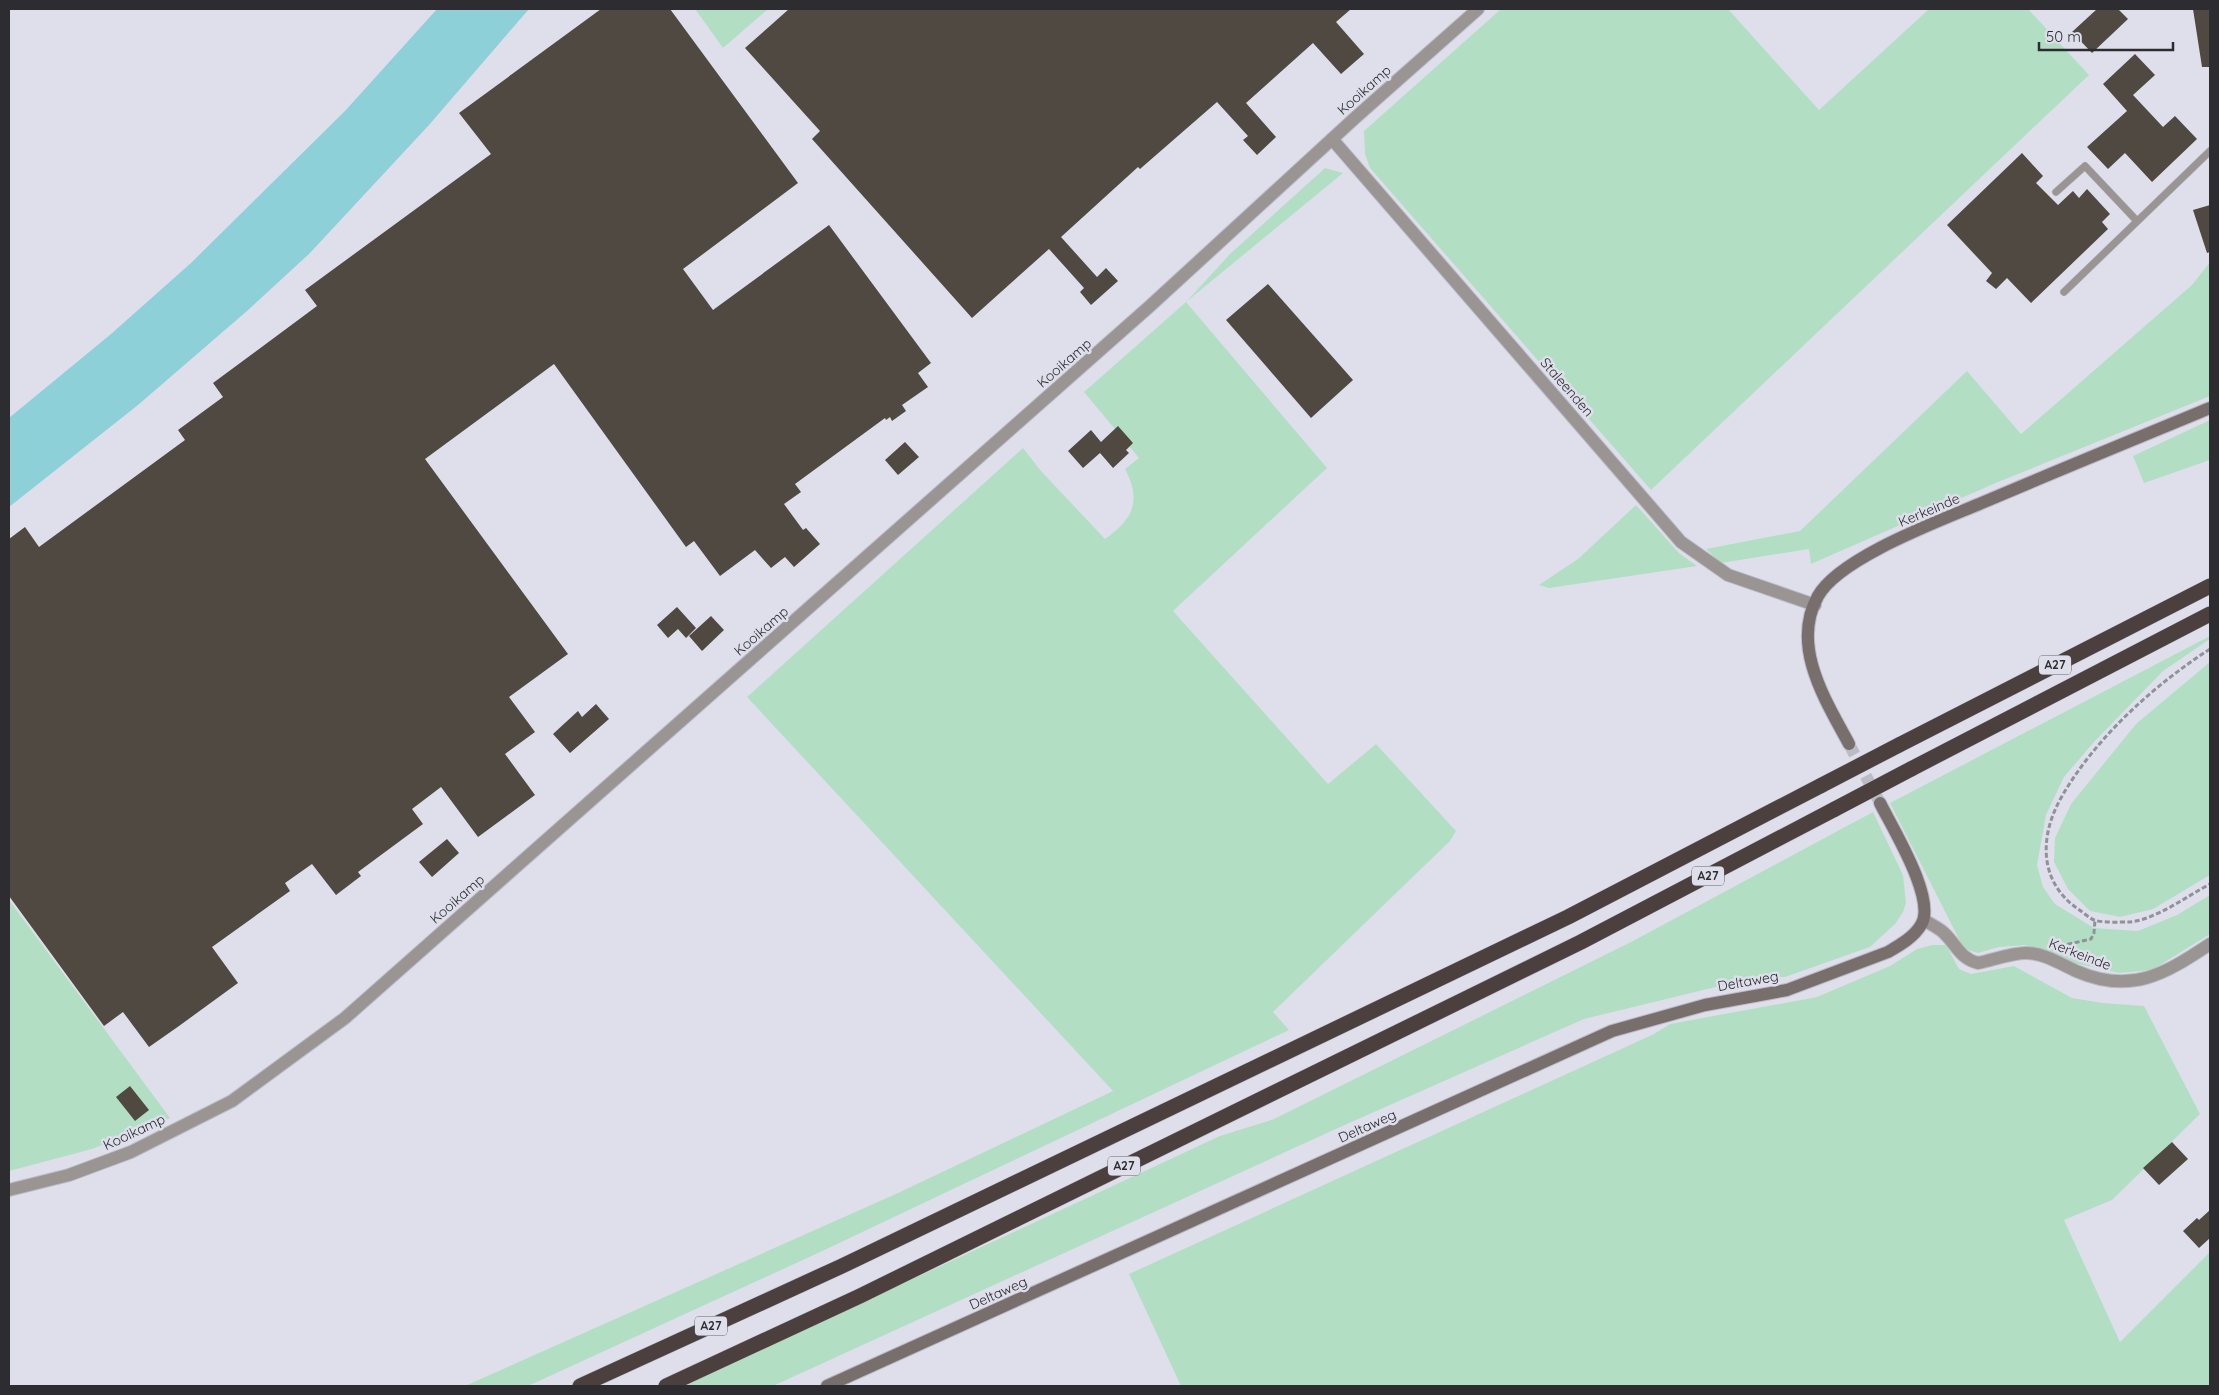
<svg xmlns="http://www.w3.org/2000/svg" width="2219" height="1395" font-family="Quicksand,sans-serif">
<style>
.green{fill:#b2dfc4}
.water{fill:#8ed0d8}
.building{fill:#504941}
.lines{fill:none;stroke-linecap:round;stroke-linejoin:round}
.secondary-tunnel{stroke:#bbbbc6;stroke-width:12;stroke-dasharray:12 6;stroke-linecap:butt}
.lane-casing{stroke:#bbbbc6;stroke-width:8}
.street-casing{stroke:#bbbbc6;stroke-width:14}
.secondary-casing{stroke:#bbbbc6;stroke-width:14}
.highway-casing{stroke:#bbbbc6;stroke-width:16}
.path{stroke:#91919a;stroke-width:3;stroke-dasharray:5 2.5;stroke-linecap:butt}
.lane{stroke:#9a9493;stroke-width:7}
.street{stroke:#9a9493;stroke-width:12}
.secondary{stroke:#786f6d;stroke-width:12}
.highway{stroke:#4b403d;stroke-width:15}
.highway-bridge-casing{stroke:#bbbbc6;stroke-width:16;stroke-linecap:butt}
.highway-bridge{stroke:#4b403d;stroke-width:15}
.labels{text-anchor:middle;stroke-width:5;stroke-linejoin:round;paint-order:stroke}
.shield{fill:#dfdfeb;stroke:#626269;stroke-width:1}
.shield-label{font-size:12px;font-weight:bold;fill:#2c2c31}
.street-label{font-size:14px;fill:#2c2c31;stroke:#dfdfeb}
</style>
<rect width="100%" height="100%" fill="#dfdfeb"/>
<g class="green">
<path d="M 695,9 L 768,9 L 723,48 Z"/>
<path d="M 1501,9 L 1728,9 L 1819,110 L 1929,9 L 2028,9 L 2089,75 L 1651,490 L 1370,168 L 1365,154 L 1364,131 Z"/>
<path d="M 1325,168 L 1343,173 L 1186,302 L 1327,468 L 1173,611 L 1328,784 L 1376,744 L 1456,831 L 1450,841 L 1273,1012 L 1289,1030 L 816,1254 L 528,1386 L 465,1386 L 898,1193 L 1113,1091 L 747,697 L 1023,448 L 1041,471 L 1105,539 C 1133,519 1142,501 1125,469 L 1139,458 L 1084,392 L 1186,302 L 1230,254 Z"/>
<path d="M 2210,262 L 2210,396 L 1998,482 L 1811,564 L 1809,549 L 1721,563 L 1706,549 L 1800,531 L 1967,371 L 2021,434 L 2192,285 Z"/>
<path d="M 2210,420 L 2210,460 L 2144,483 L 2133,456 Z"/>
<path d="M 1636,505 L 1679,553 L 1697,566 L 1549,588 L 1539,585 L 1578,559 Z"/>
<path d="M 2210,636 L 2210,639 L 2163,671 L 2094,742 L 2064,777 L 2046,815 L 2037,865 L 2043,887 L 2055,904 L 2094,928 L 2138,931 L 2177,915 L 2210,895 L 2210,934 L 2152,970 L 2119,973 L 2074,963 L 2025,945 L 1999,947 L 1978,953 L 1964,949 L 1890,803 Z"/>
<path d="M 2210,662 L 2210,875 L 2153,909 L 2120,917 L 2090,911 L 2068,889 L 2054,862 L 2055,838 L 2071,804 L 2136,724 Z"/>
<path d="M 1873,812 L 1903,875 L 1906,903 L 1903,912 L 1895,924 L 1870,947 L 1785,977 L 1753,978 L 1584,1019 L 1338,1128 L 773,1386 L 683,1386 L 1220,1136 L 1274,1119 L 1631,942 Z"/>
<path d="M 9,900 L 170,1118 L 92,1149 L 9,1171 Z"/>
<path d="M 1932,945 L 1946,945 L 1959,969 L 1971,974 L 2014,966 L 2072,998 L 2103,1003 L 2144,1006 L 2200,1114 L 2112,1200 L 2064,1220 L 2120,1342 L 2210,1252 L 2210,1386 L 1181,1386 L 1129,1274 L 1654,1034 L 1670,1024 L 1817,997 L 1890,966 L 1917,949 Z"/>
</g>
<path class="water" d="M 437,9 L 529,9 L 429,125 L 309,254 L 247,311 L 138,405 L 9,507 L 9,418 L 111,334 L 191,263 L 345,111 Z"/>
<g class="building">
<path d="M 601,9 L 670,9 L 798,183 L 683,269 L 713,310 L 829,225 L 931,363 L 918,373 L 928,387 L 902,405 L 906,411 L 892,421 L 890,417 L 886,420 L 885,418 L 795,484 L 801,492 L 784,504 L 803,530 L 806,528 L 820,544 L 794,567 L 785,557 L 771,568 L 755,550 L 720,576 L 694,541 L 686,547 L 554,364 L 425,459 L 568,654 L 509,697 L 535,732 L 505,754 L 535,795 L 478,837 L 441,787 L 412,809 L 423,824 L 358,872 L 361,876 L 336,895 L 312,864 L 285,883 L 290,891 L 212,947 L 238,983 L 179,1026 L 149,1047 L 123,1012 L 104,1026 L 9,896 L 9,539 L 25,527 L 39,547 L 185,440 L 178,430 L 223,397 L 213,383 L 317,306 L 305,290 L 491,154 L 459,113 Z"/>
<path d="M 789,9 L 1351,9 L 1336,22 L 1364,54 L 1341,74 L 1313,43 L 1246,103 L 1276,137 L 1257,155 L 1243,140 L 1248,136 L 1217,102 L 1140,169 L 1138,167 L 1061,237 L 1097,277 L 1106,268 L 1118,281 L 1091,305 L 1080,292 L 1084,288 L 1049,249 L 972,318 L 812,139 L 820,131 L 745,48 Z"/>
<path d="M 2097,9 L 2118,9 L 2128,19 L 2092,53 L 2072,32 Z"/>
<path d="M 2193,9 L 2210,9 L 2210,67 L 2202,67 Z"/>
<path d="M 2135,54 L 2155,75 L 2133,95 L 2163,127 L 2175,116 L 2197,139 L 2152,182 L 2125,153 L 2108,169 L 2087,147 L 2127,111 L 2103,84 Z"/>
<path d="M 2022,153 L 2043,176 L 2036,183 L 2058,205 L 2073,191 L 2079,198 L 2087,189 L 2110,214 L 2102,222 L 2108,229 L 2031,303 L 2007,278 L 1996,289 L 1986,281 L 1992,273 L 1947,225 Z"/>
<path d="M 2210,205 L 2210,252 L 2207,253 L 2193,210 Z"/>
<path d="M 1268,284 L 1353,380 L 1311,418 L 1226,320 Z"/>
<path d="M 1118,426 L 1133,443 L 1126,450 L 1129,453 L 1113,468 L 1100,453 L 1083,468 L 1068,451 L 1091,430 L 1101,442 Z"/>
<path d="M 905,442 L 919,457 L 898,475 L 885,460 Z"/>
<path d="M 677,607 L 696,628 L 686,638 L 678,629 L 668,638 L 657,625 Z"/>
<path d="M 711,616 L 724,630 L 702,651 L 689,636 Z"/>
<path d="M 596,704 L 609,719 L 570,753 L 553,734 L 578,711 L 582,717 Z"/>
<path d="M 447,839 L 459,853 L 432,877 L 419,862 Z"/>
<path d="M 130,1086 L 149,1110 L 135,1121 L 116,1097 Z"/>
<path d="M 2172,1142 L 2188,1159 L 2159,1185 L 2143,1168 Z"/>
<path d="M 2210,1210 L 2210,1238 L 2199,1248 L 2183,1231 L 2197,1218 L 2199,1220 Z"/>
</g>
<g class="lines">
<path class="secondary-tunnel" d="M 1849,744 L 1880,803"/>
<g class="lane-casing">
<g id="lane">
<path d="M 2056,192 L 2085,166 L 2137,221"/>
<path d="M 2064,292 L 2210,151"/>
</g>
</g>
<g class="street-casing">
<g id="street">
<path d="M 1332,139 L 1681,542 L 1728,575 L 1815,605"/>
<path d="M 1924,920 C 1930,924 1939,928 1944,933 C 1956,944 1960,959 1978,963 C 1993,960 2011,953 2026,953 C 2044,953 2061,964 2076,971 C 2131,995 2165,974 2210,944"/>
<path d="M 9,1190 L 69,1175 L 131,1152 L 232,1101 L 345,1018 L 1150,306 L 1356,117 L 1478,9"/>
</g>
</g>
<g class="secondary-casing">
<g id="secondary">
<path d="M 1849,744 C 1826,701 1790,646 1818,596 C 1840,557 1942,520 1984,502 C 2059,470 2135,439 2210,408"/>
<path d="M 827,1386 L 1612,1031 L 1705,1005 L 1787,990 L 1888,952 C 1900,945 1914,937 1921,925 C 1937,900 1893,829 1880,803"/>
</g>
</g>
<g class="highway-casing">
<g id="highway">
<path d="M 1899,745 L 2210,586"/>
<path d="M 1911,769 L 2210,614"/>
<path d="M 580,1386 L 842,1266 L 1568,917 L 1822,785"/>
<path d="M 666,1386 L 860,1296 L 1581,942 L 1835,809"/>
</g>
</g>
<g class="path">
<path d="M 2210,649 C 2154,685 2094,739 2061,798 C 2039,837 2039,882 2078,909 C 2083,912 2089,918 2094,920 C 2103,923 2119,922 2128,922 C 2154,921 2187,896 2210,884"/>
<path d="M 2060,946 L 2091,939 L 2094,933 L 2095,920"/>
</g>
<use href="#lane" class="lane"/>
<use href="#street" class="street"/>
<use href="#secondary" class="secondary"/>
<use href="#highway" class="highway"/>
<g class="highway-bridge-casing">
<g id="highway-bridge">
<path d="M 1822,785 L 1899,745"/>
<path d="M 1835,809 L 1911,769"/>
</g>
</g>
<use href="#highway-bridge" class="highway-bridge"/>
</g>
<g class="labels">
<g class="shield">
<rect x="2039" y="655.5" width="32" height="19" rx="4"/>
<rect x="1692" y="866.5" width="32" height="19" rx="4"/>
<rect x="1108" y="1156.5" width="32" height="19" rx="4"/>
<rect x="695" y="1316.5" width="32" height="19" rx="4"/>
</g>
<g class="shield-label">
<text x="2055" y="669">A27</text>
<text x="1708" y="880">A27</text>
<text x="1124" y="1170">A27</text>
<text x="711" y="1330">A27</text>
</g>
<g class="street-label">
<text transform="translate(1364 90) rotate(-42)" y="5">Kooikamp</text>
<text transform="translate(1064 363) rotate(-41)" y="5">Kooikamp</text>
<text transform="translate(1567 387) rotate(49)" y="5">Staleenden</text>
<text transform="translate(1929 510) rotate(-23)" y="5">Kerkeinde</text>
<text transform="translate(761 631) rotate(-41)" y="5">Kooikamp</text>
<text transform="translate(457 899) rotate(-41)" y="5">Kooikamp</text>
<text transform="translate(2080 954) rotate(21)" y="5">Kerkeinde</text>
<text transform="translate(1748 981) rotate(-10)" y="5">Deltaweg</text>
<text transform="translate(1367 1126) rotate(-24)" y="5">Deltaweg</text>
<text transform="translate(134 1132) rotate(-25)" y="5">Kooikamp</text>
<text transform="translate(998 1293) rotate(-24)" y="5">Deltaweg</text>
</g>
</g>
<rect width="2219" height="1395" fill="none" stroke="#2c2c31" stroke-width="20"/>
<path d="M2039 42v8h134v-8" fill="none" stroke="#2c2c31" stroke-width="2.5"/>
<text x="2046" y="42" font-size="15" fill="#2c2c31" stroke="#dfdfeb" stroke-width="4" paint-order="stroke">50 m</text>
</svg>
